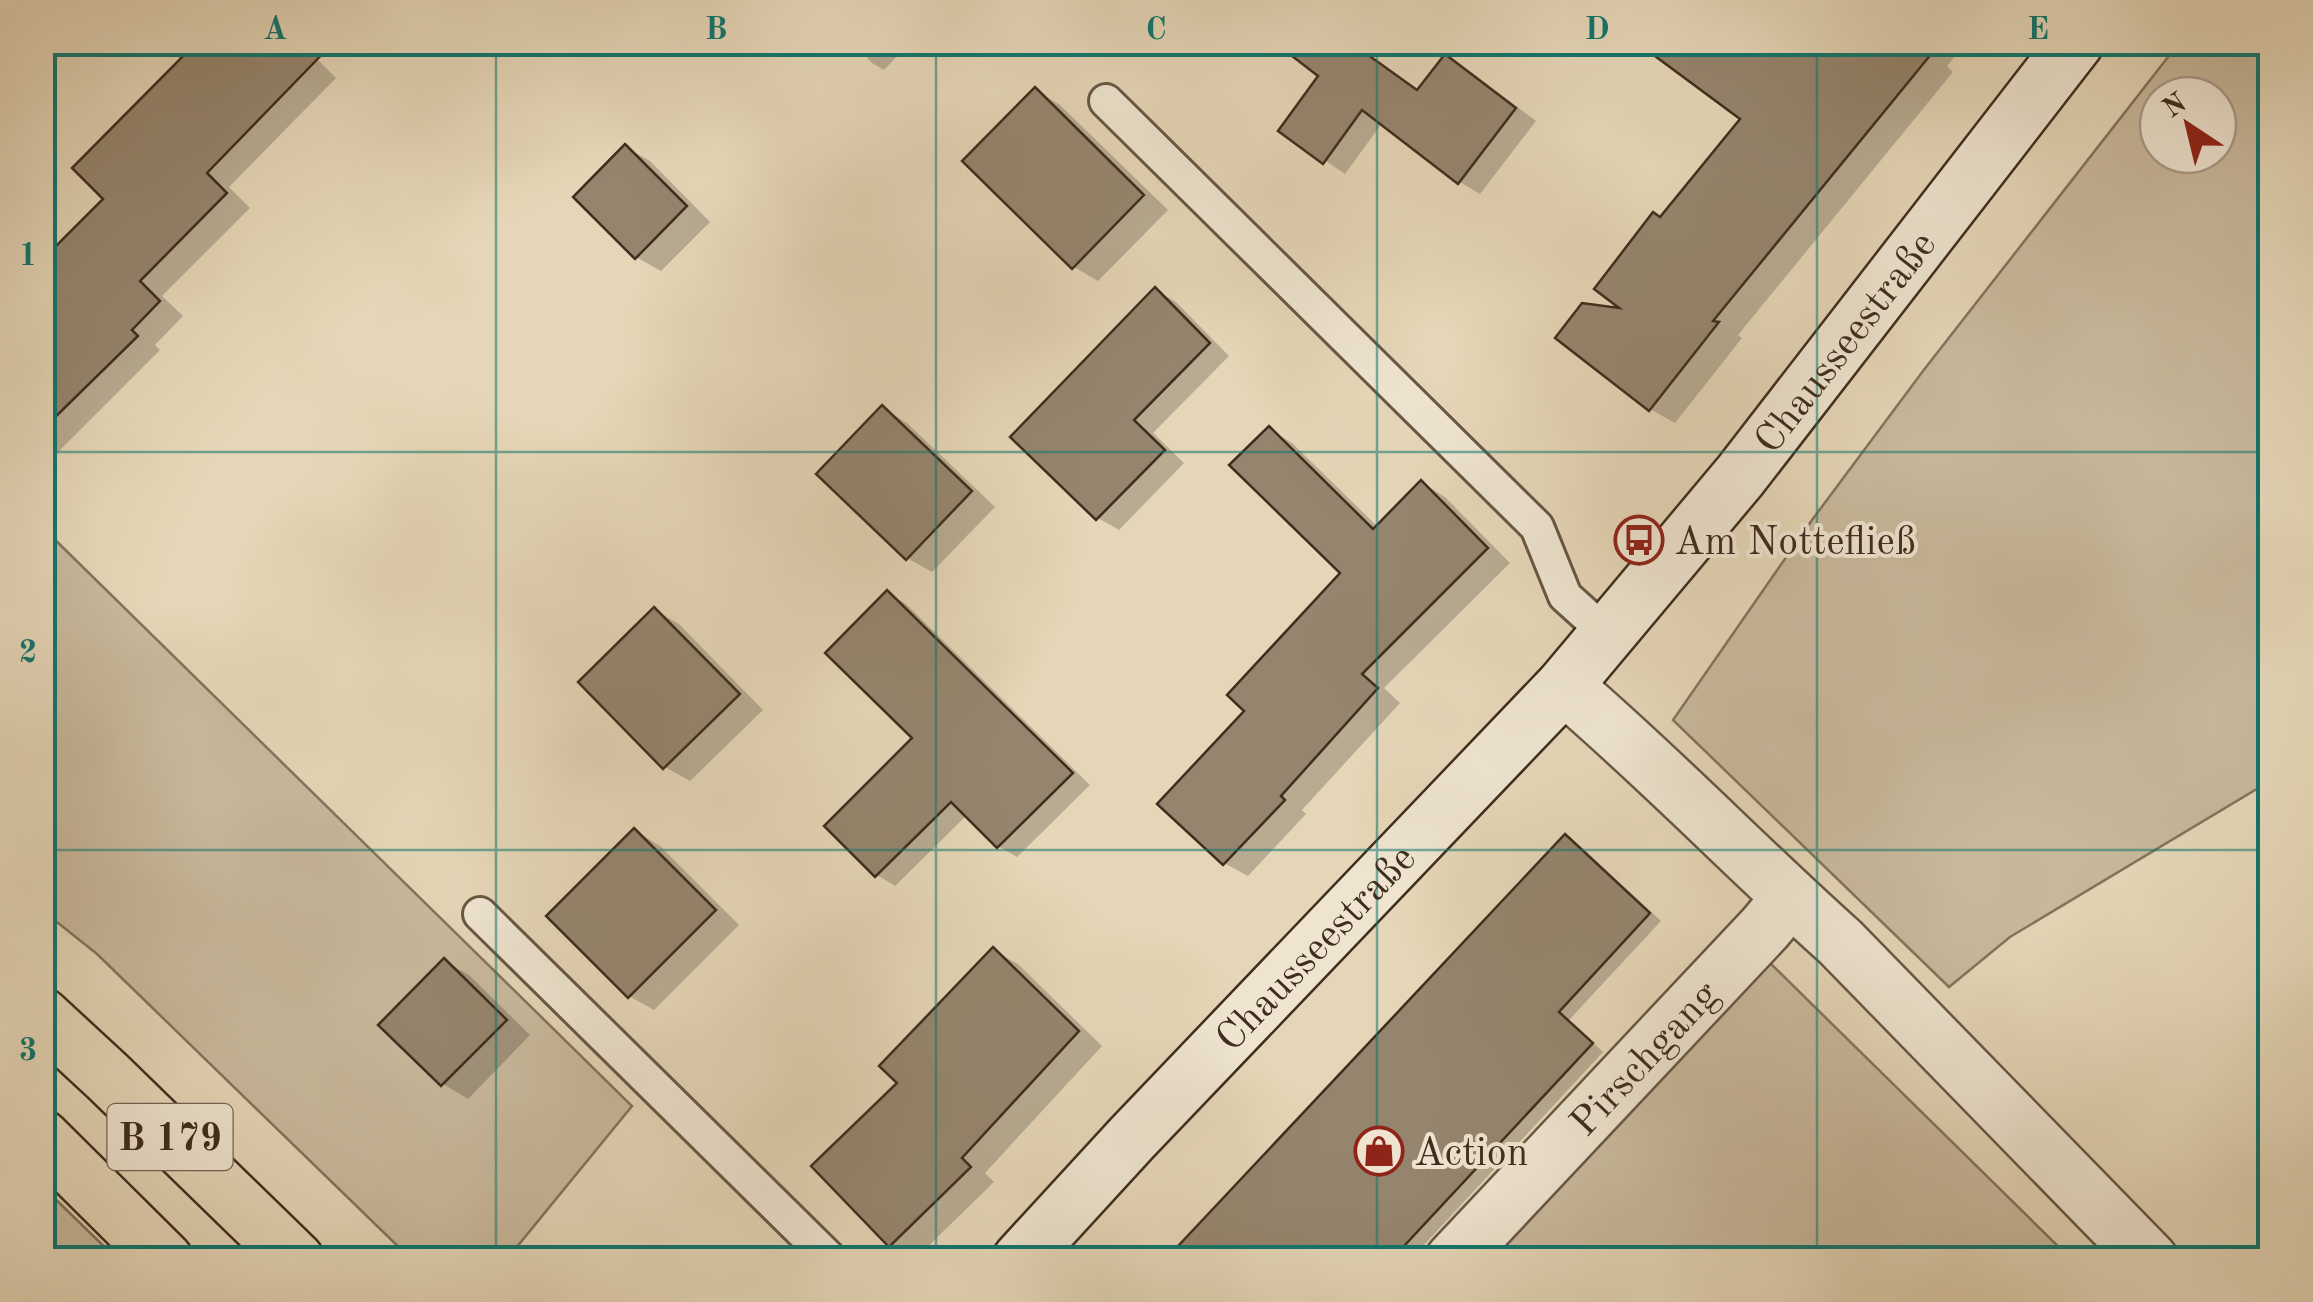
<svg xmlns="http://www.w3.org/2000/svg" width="2313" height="1302" font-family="'Old Standard TT',serif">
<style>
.green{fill:#c9b99d;stroke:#84735e;stroke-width:2.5;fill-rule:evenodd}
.shadow{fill:#0003}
.building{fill:#95856e;stroke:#3f2d1f;stroke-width:2.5}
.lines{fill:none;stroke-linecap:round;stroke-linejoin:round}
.service-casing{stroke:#685745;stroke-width:38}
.minor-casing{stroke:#685745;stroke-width:60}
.secondary-casing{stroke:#3f2d1f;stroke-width:60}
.primary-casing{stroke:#3f2d1f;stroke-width:60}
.service{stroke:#eee4d0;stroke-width:32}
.minor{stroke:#eee4d0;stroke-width:55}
.secondary{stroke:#eee4d0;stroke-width:55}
.primary{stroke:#e5d6b7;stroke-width:55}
.grid{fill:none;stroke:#0f766e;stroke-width:2.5;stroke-opacity:0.55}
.labels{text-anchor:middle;stroke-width:8;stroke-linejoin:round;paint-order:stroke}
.shield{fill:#eee4d0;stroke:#746454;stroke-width:2.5}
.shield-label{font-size:38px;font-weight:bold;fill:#3f2d1f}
.street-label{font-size:40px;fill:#3f2d1f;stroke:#eee4d0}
.poi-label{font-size:40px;fill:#3f2d1f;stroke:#eee4d0;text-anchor:start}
.neatline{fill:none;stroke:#0f766e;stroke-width:4}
.grid-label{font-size:32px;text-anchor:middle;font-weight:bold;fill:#0f766e}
</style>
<rect width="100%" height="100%" fill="#e5d6b7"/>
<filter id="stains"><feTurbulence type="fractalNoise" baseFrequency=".002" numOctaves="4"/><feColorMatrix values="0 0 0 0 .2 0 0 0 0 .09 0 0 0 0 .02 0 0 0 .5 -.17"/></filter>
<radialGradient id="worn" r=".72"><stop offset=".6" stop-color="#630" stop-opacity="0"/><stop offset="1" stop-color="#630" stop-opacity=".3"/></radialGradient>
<g class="green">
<path d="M 2179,43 L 2270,43 L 2270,781 L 2010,937 L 1949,987 L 1673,720 L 1812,520 L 1923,371 ZM 2158,95 L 2218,95 L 2218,155 L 2158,155 Z"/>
<path d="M 42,527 L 632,1106 L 507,1259 L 411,1259 L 97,954 L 43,911 Z"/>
<path d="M 1768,961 L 2071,1259 L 1492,1260 Z"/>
<path d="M 43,1187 L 117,1259 L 43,1259 Z"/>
</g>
<g class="shadow">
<path d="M 183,42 L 300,42 L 336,78 L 229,187 L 250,208 L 162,296 L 183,316 L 155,345 L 160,350 L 42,468 L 42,265 L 107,199 L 182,61 L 173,52 Z"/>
<path d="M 852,42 L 911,42 L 884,70 L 872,63 Z"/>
<path d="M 1805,42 L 1966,42 L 1947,66 L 1953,72 L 1738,335 L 1742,338 L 1675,423 L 1650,409 L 1628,312 L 1661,220 Z"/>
<path d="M 1446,57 L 1467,69 L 1536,121 L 1480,194 L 1460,182 L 1382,123 L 1345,174 L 1282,131 L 1419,92 Z"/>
<path d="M 1035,90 L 1060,105 L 1168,210 L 1098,281 L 1074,267 Z"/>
<path d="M 625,147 L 650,161 L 710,222 L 661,271 L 636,257 Z"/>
<path d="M 1155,290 L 1176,302 L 1229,356 L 1153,433 L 1184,463 L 1119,530 L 1098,518 L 1014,437 Z"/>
<path d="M 882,408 L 907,423 L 995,507 L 932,572 L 907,558 Z"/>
<path d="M 1269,429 L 1292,443 L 1378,527 L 1422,483 L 1445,497 L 1510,563 L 1384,688 L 1400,703 L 1302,810 L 1306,814 L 1248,876 L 1224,863 L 1344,572 Z"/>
<path d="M 888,593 L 906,604 L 1090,785 L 1017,857 L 998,846 L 967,815 L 895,886 L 877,875 L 828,826 L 916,737 Z"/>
<path d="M 654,610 L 679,624 L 763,710 L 690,781 L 665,767 Z"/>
<path d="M 635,831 L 660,846 L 739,925 L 654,1010 L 629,996 Z"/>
<path d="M 1566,837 L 1578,844 L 1661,921 L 1569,1020 L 1603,1052 L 1410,1260 L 1169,1260 Z"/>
<path d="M 994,951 L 1018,964 L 1102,1046 L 985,1173 L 994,1182 L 915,1259 L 891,1245 L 901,1083 Z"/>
<path d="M 444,961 L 469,975 L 530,1035 L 468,1099 L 443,1084 L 382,1025 Z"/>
<path d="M 2270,1074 L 2270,1104 L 2256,1084 Z"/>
<path d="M 740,1246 L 764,1260 L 727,1260 Z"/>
</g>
<g class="building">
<path d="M 197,42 L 334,42 L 207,173 L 227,193 L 140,281 L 160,301 L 132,330 L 138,336 L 42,430 L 42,260 L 103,199 L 72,168 Z"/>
<path d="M 1274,42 L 1350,42 L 1417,90 L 1445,54 L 1516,108 L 1458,184 L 1362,110 L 1323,164 L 1278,131 L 1318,76 Z"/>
<path d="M 1636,42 L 1941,42 L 1713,321 L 1719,322 L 1649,411 L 1555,338 L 1582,303 L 1619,308 L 1594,289 L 1653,212 L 1660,217 L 1740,119 Z"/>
<path d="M 1035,87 L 1144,195 L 1072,269 L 962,161 Z"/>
<path d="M 625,144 L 687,206 L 635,259 L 573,197 Z"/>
<path d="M 1155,287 L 1210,343 L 1134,420 L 1165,450 L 1096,520 L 1010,437 Z"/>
<path d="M 882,405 L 972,491 L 906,560 L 816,474 Z"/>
<path d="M 1269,426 L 1373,529 L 1421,480 L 1488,548 L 1362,674 L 1378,688 L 1281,796 L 1285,800 L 1223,865 L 1157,804 L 1244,711 L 1227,695 L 1340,573 L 1229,465 Z"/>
<path d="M 887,590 L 1073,773 L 997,848 L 951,802 L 875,877 L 824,826 L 912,738 L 825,653 Z"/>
<path d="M 654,607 L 740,694 L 663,769 L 578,682 Z"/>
<path d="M 634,828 L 716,910 L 628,998 L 546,916 Z"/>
<path d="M 1565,834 L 1650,913 L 1559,1012 L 1593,1043 L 1391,1260 L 1165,1260 Z"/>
<path d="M 993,947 L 1079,1031 L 962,1158 L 971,1167 L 889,1247 L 811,1166 L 897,1083 L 879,1066 Z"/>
<path d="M 444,958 L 507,1020 L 441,1086 L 378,1025 Z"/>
</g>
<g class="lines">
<g class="service-casing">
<g id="service">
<path d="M 1106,101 L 1537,527 L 1565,596 L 1607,634"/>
<path d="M 480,914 L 831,1260"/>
</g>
</g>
<g class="minor-casing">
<g id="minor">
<path d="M 1564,686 C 1659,767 1746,858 1840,942 L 2150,1260"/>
<path id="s1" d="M 1453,1260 L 1765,928 L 1790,898"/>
</g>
</g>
<g class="secondary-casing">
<g id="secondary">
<path id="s2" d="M 1020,1260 L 1132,1138 L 1564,686 L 1740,476 L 2076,42"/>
</g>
</g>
<g class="primary-casing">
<g id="primary">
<path d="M 42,1016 L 108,1077 L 296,1260"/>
<path d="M 42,1138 L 165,1260"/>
</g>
</g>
<use href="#service" class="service"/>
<use href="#minor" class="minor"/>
<use href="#secondary" class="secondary"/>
<use href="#primary" class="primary"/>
</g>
<path class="grid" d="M 496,42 L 496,1260M 936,42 L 936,1260M 1377,42 L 1377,1260M 1817,42 L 1817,1260M 42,452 L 2270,452M 42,850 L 2270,850"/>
<defs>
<g id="bus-ring" transform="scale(2.5)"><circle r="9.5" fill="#eee4d0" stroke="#8f2418" stroke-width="1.5"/><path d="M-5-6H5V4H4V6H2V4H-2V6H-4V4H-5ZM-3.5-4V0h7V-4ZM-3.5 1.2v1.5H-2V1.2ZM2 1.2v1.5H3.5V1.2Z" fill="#8f2418"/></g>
<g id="shop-ring" transform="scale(2.5)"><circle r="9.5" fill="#eee4d0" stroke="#8f2418" stroke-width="1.5"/><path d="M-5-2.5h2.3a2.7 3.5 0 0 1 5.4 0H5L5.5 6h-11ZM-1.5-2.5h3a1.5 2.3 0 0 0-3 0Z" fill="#8f2418"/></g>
</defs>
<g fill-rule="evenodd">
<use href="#bus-ring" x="1639" y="540"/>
<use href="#shop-ring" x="1379" y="1151"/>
</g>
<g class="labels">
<rect class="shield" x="107.5" y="1104" width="125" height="66" rx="8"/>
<g class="shield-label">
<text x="170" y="1150">B 179</text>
</g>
<g class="street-label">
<text dy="14" stroke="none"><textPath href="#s2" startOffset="1235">Chausseestraße</textPath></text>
<text dy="14" stroke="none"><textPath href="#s2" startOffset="430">Chausseestraße</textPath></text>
<text dy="14" stroke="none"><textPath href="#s1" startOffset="278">Pirschgang</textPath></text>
</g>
<g class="poi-label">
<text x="1674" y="554">Am Nottefließ</text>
<text x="1414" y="1165">Action</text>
</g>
</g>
<rect width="2313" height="1302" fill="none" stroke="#e5d6b7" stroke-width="110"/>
<g transform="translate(2188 125) rotate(325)"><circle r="48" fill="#eee4d0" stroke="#a89b89" stroke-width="2.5"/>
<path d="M0-8L18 38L0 25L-18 38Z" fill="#8f2418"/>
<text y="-15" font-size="28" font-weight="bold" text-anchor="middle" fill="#3f2d1f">N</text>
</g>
<rect x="55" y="55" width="2203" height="1192" class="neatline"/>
<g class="grid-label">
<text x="275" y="39">A</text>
<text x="716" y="39">B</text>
<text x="1156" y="39">C</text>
<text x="1597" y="39">D</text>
<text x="2038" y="39">E</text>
<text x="28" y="265">1</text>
<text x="28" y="662">2</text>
<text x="28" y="1060">3</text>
</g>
<rect width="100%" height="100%" filter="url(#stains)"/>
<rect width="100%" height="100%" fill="url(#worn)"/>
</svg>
